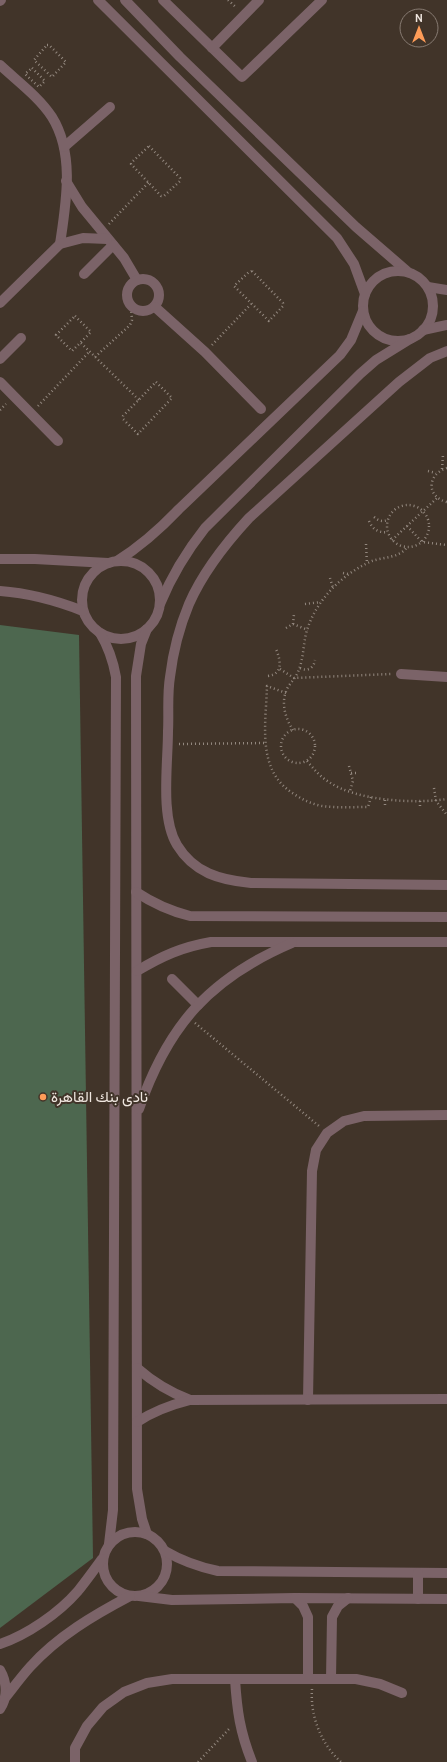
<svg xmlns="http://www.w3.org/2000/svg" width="447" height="1762" font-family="Cabin,Vazirmatn,sans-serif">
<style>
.pitch{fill:#4d674f}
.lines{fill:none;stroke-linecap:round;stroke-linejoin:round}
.path{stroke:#93887f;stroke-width:2.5;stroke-dasharray:1 3;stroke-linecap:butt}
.minor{stroke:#7b6368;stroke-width:10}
.poi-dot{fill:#fe9c58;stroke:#413429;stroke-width:1.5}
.labels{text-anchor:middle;stroke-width:4;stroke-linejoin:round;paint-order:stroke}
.poi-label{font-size:15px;fill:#efe6df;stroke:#413429;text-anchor:start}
</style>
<rect width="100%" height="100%" fill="#413429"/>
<path class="pitch" d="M 0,625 L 79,635 L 93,1558 L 0,1628 Z"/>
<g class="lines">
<g class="path">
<path d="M 228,0 L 237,8"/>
<path d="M 47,45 L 49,45 L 66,62 L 52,77 L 34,60 Z"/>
<path d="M 32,68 L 45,81 L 39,87 L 25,74 Z"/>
<path d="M 149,146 L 180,178 L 180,181 L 164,196 L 161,196 L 131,164 L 132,162 Z"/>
<path d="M 109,224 L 149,182"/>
<path d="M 252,271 L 283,303 L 283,306 L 269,321 L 234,286 L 249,272 Z"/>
<path d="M 75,316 L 91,332 L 72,351 L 56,335 Z"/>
<path d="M 81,343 L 139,400"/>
<path d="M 212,345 L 251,304"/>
<path d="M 95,357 L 130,325 L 132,320 L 131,307"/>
<path d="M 156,382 L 172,398 L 138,434 L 123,419 L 123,416 Z"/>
<path d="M 38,406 L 90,351"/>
<path d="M 0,410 L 6,404"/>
<path d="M 447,468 C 427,474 426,497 447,502"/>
<path d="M 442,469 L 443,455"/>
<path d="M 428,471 L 436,473"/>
<circle cx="408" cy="526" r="21"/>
<path d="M 374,517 C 379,521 382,522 388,520"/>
<path d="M 369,521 C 373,530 379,533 388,532"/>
<path d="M 407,526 L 422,542 L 447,545"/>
<path d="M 392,540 L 437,498"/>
<path d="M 366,544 L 367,564"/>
<path d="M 343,573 L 348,574"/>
<path d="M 330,578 L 333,588"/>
<path d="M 305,604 L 321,602"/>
<path d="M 293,624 L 308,630"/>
<path d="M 286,628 L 293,624 L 294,614"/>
<path d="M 300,668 C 307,672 314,668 315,660"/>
<path d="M 280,669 L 294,678 L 391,674"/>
<path d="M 268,676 C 283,674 281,661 276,649"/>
<path d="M 286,693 L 267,686 C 266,724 256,771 294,794 C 303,800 312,804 322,806 C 337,808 353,807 368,807 L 371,797"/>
<circle cx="298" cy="746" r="17"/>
<path d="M 293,730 C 285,718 280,701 288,687 C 292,681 297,676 299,669 C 304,657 303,643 307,630 C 317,599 342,574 372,561 C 383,557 400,558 407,547"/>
<path d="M 179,744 L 266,743"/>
<path d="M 307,761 C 314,769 320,777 329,782 C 357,801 415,804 447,799"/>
<path d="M 349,766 L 353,781 L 350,791"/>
<path d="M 351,773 L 358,773"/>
<path d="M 434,788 L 436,801 L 447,815"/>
<path d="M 385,800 L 385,807"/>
<path d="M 420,801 L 420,808"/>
<path d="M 195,1023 L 319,1126"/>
<path d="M 312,1689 C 310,1716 321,1744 341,1762"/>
<path d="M 198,1762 L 230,1728"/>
</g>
<g class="minor">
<path d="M 98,0 L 337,238 L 354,264 L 365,294"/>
<path d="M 125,0 L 180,57 L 356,227 L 408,272"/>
<path d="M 163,0 L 242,77 L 322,0"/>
<path d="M 0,1 L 1,0"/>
<path d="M 212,48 L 259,0"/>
<path d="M 0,65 C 17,81 39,97 52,117 C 75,154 66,203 60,244"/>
<path d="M 64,147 L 110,107"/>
<path d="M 66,181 L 82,207 L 124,258 L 137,280"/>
<circle cx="398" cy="306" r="35"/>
<path d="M 84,274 L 113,245"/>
<circle cx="143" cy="295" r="16"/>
<path d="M 428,287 L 447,290"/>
<path d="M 0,303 L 60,244 L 83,238 L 107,239"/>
<path d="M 155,307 L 205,352 L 261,409"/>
<path d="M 423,330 L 447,325"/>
<path d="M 447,351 L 430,358 L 399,382 L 249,518 C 225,544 203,572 189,604 C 179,628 173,652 170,677 C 167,695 169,714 168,731 C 168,764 160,817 177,845 C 194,873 220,880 251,883 L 447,885"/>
<path d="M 0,359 L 21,338"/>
<path d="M 0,382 L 58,441"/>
<path d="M 0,559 L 35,559 L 108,563"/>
<circle cx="121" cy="600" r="39"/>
<path d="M 117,561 C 141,546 160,529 179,509 L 340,355 L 351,340 L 363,311"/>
<path d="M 0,591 C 29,593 55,600 83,611"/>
<path d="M 160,604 C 172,575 186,552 205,528 L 360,374 L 376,360 L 410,339"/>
<path d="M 147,629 L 141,644 L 136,676 L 137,1489 L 142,1519 L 147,1534"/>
<path d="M 100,633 C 109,648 113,660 116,677 L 113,1510 L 109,1544"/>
<path d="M 401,674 L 447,677"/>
<path d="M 136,892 C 154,904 170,911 190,916 L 447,917"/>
<path d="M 137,971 C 162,956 182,947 211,942 L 447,942"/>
<path d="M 172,979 L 198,1005"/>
<path d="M 139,1109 C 168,1025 210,978 292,943"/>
<path d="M 137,1368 C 154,1383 169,1392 190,1400"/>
<path d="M 308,1400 L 312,1171 L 316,1150 L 327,1133 L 344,1121 L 364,1116 L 447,1115"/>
<path d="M 137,1422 C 154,1411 170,1405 190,1400 L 447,1399"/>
<circle cx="135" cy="1564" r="32"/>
<path d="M 165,1551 C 182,1561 199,1567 218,1571 L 447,1573"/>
<path d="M 418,1573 L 418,1599"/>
<path d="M 139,1596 L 172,1600 L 295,1598 L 447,1599"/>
<path d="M 295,1598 L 303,1606 L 308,1617 L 308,1679"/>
<path d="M 0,1644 C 27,1635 59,1613 78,1591 C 86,1581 94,1570 102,1559"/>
<path d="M 0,1670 C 7,1682 8,1697 0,1709"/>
<path d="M 235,1679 C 237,1711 240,1732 252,1762"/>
<path d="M 331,1679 L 332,1617 L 338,1606 L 348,1598"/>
<path d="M 5,1698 C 13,1688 21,1677 30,1667 C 58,1636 94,1615 130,1596"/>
<path d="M 75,1762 L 75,1748 L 87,1726 L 103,1707 L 124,1692 L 147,1683 L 172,1679 L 356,1679 L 380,1684 L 402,1693"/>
</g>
</g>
<circle class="poi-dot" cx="43" cy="1097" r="4"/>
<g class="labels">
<g class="poi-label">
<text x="51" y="1102">نادى بنك القاهرة</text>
</g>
</g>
<g transform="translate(419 28)"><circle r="19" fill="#413429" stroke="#877b72"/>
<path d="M0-3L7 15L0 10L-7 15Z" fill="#fe9c58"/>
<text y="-6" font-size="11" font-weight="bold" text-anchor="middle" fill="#efe6df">N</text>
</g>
</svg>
